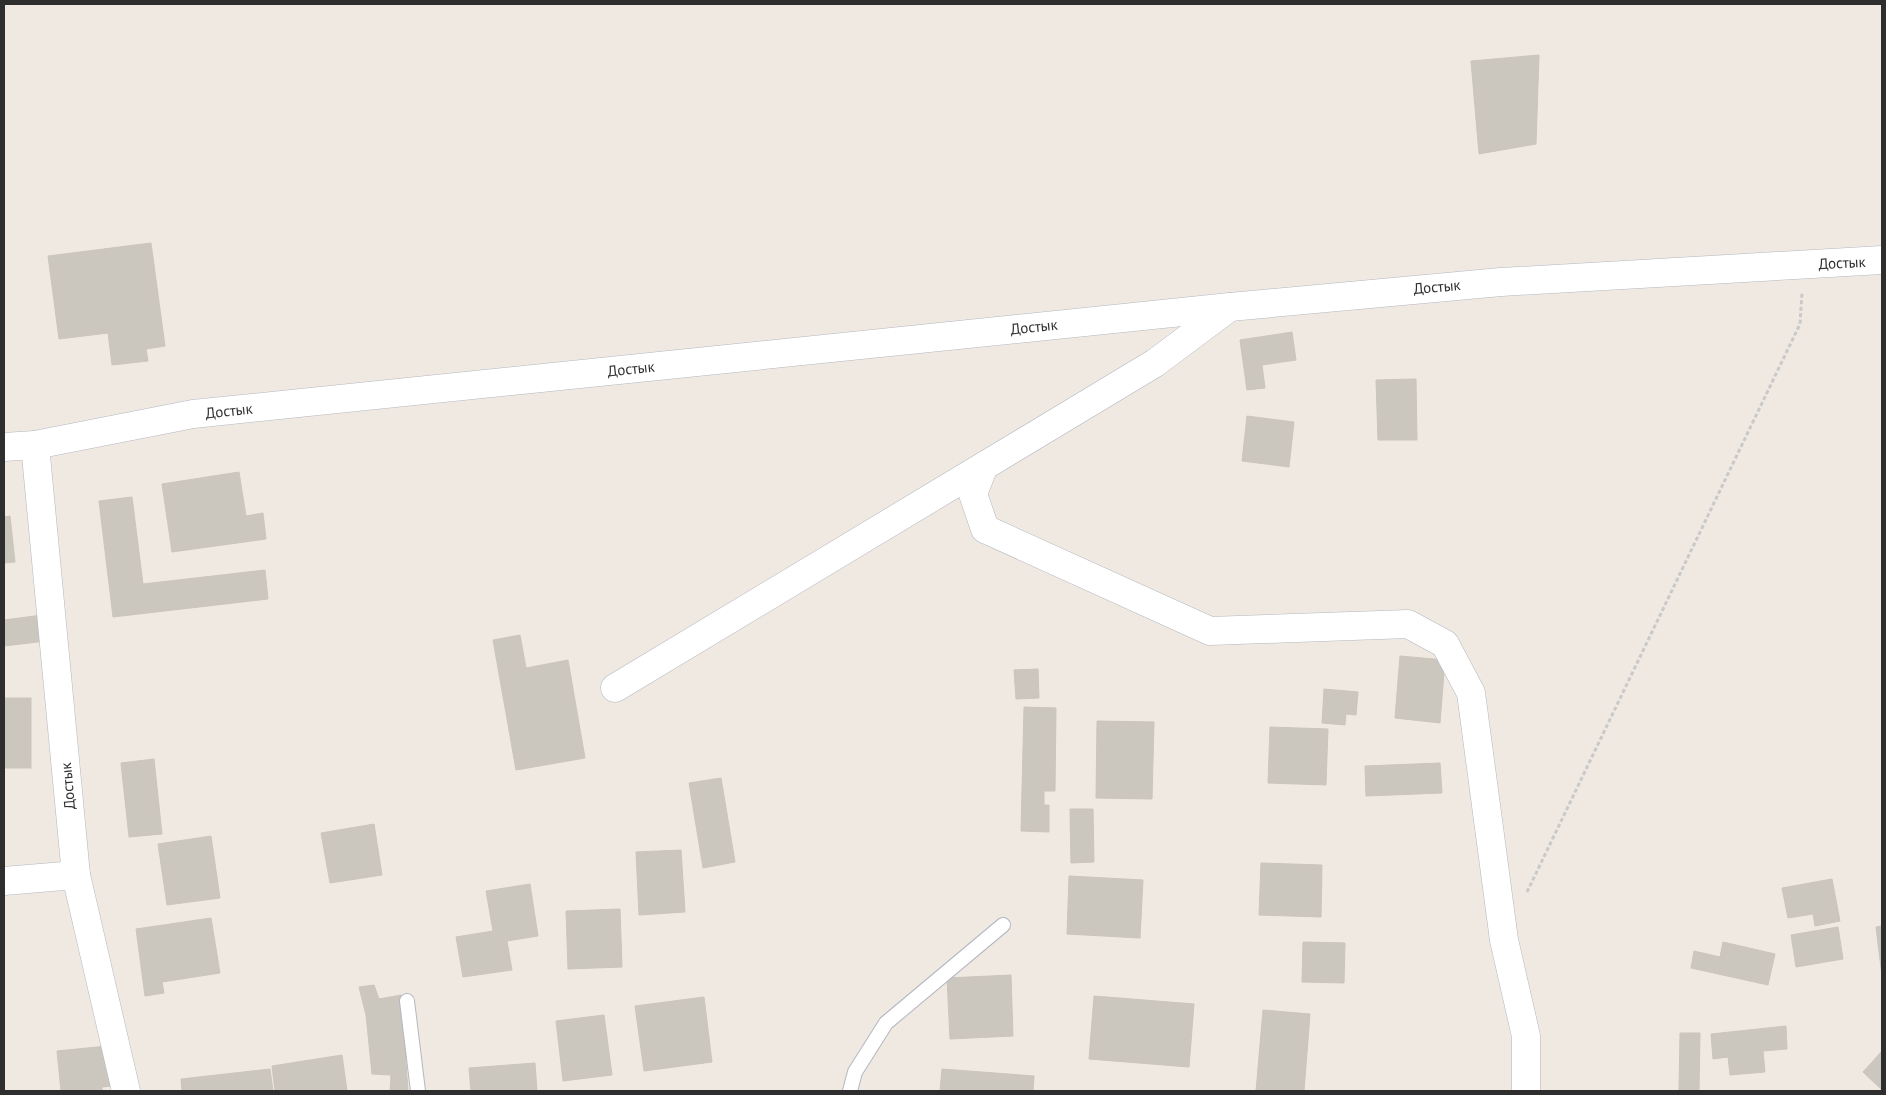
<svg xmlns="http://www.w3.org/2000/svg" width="1886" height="1095" font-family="'PT Sans',sans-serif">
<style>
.building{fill:#cbc7bf;stroke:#cbc5ba}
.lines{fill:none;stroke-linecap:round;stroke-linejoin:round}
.lane-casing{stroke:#b4b7c1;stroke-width:16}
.street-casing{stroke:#b4b7c1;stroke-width:29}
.path{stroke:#c9c9c9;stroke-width:3;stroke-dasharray:4 2.5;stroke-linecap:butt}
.lane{stroke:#fff;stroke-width:14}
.street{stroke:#fff;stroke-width:28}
.labels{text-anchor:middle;stroke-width:4.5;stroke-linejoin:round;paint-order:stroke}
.street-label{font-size:15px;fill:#2e2e2e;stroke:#fff}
</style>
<rect width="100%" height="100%" fill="#efe9e1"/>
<g class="building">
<path d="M 1539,55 L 1536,144 L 1479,154 L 1471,61 Z"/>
<path d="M 151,243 L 165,346 L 146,349 L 148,361 L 112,365 L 108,333 L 59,339 L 48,256 Z"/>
<path d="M 1292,332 L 1296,360 L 1262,365 L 1265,388 L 1247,390 L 1240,340 Z"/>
<path d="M 1416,379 L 1417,440 L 1378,440 L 1376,380 Z"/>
<path d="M 1247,416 L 1294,422 L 1289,467 L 1242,461 Z"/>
<path d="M 239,472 L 246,516 L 263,513 L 266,539 L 172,552 L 162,484 Z"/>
<path d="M 132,497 L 143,584 L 265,570 L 268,599 L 113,617 L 99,501 Z"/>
<path d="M 10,516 L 15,562 L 4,563 L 4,517 Z"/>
<path d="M 50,614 L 54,640 L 4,646 L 4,620 Z"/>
<path d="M 520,635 L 526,668 L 568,660 L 585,758 L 516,770 L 493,640 Z"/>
<path d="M 1400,656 L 1445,660 L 1440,723 L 1395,718 Z"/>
<path d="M 1038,669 L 1039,698 L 1016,699 L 1014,670 Z"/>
<path d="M 1324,689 L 1358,692 L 1356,715 L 1346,714 L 1345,725 L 1322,723 Z"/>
<rect x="4" y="698" width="27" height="70"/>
<path d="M 1024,707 L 1056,708 L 1055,791 L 1044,791 L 1044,805 L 1049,805 L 1049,832 L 1021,831 Z"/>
<path d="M 1097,721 L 1154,722 L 1152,799 L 1096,798 Z"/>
<path d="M 1270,727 L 1328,729 L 1326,785 L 1268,783 Z"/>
<path d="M 154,759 L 162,834 L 129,837 L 121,763 Z"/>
<path d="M 1440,763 L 1442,793 L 1366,796 L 1365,766 Z"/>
<path d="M 721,778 L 735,862 L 703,868 L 689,783 Z"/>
<path d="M 1070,809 L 1093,809 L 1094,862 L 1071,863 Z"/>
<path d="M 374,824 L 382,875 L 330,883 L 321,833 Z"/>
<path d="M 211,836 L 220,898 L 167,905 L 158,844 Z"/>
<path d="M 681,850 L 685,912 L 639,915 L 636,852 Z"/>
<path d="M 1261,863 L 1322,865 L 1321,917 L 1259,915 Z"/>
<path d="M 1069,876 L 1143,880 L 1140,938 L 1067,934 Z"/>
<path d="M 1832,879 L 1840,921 L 1815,926 L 1813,914 L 1788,918 L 1782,888 Z"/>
<path d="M 530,884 L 538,936 L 507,941 L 512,970 L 463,977 L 456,937 L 493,931 L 486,891 Z"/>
<path d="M 620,909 L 622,967 L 568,969 L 566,911 Z"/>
<path d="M 211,918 L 220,973 L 162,982 L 164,993 L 145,996 L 136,929 Z"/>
<path d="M 1882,926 L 1882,976 L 1876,927 Z"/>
<path d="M 1838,927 L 1843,959 L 1796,967 L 1791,935 Z"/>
<path d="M 1303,942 L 1345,943 L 1344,983 L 1302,982 Z"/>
<path d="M 1723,942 L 1775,954 L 1768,985 L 1691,968 L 1694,951 L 1720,957 Z"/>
<path d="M 1011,975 L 1013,1036 L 950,1039 L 947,978 Z"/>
<path d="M 374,985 L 379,999 L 401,995 L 408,1091 L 390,1091 L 391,1075 L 372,1074 L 366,1015 L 359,987 Z"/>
<path d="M 1094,996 L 1194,1004 L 1189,1067 L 1089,1059 Z"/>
<path d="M 704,997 L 712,1062 L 644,1071 L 635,1006 Z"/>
<path d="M 1263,1010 L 1310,1014 L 1304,1091 L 1256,1091 Z"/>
<path d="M 604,1015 L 612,1075 L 563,1081 L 556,1021 Z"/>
<path d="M 1786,1026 L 1787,1049 L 1763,1051 L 1765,1072 L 1730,1075 L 1728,1057 L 1713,1059 L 1711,1034 Z"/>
<path d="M 1680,1033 L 1700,1033 L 1699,1091 L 1679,1091 Z"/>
<path d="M 107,1046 L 112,1086 L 102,1087 L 102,1091 L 61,1091 L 57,1051 Z"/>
<path d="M 1882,1051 L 1882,1090 L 1863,1072 Z"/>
<path d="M 342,1055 L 347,1091 L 275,1091 L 272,1066 Z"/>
<path d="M 535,1063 L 537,1091 L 471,1091 L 469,1068 Z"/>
<path d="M 270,1069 L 273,1091 L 182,1091 L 181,1079 Z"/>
<path d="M 942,1069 L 1034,1076 L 1033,1091 L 940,1091 Z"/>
</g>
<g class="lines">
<g class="lane-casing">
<g id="lane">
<path d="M 407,1001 L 418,1091"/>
<path d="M 850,1091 L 855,1072 L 886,1023 L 1003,925"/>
</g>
</g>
<g class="street-casing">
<g id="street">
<path d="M 1230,307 L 1155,363 L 984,466 L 973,494 L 985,529 L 1210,631 L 1408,624 L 1445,644 L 1471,693 L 1504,940 L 1526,1036 L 1526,1091"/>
<path d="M 35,445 L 76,875 L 126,1091"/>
<path d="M 4,447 L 35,445 L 193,414 L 1230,307 L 1501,282 L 1882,260"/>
<path d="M 615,688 L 984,466"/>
<path d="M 4,881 L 76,875"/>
</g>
</g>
<path class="path" d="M 1527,892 L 1800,324 L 1802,293"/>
<use href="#lane" class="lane"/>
<use href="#street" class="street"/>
</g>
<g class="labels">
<g class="street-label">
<text transform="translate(1842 263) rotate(-3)" y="5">Достык</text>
<text transform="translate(1437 287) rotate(-5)" y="5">Достык</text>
<text transform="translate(1034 327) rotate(-6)" y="5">Достык</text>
<text transform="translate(631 369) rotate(-6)" y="5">Достык</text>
<text transform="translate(229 411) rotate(-6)" y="5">Достык</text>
<text transform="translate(68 786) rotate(-95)" y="5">Достык</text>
</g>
</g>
<rect width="1886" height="1095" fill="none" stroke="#2e2e2e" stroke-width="10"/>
</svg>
